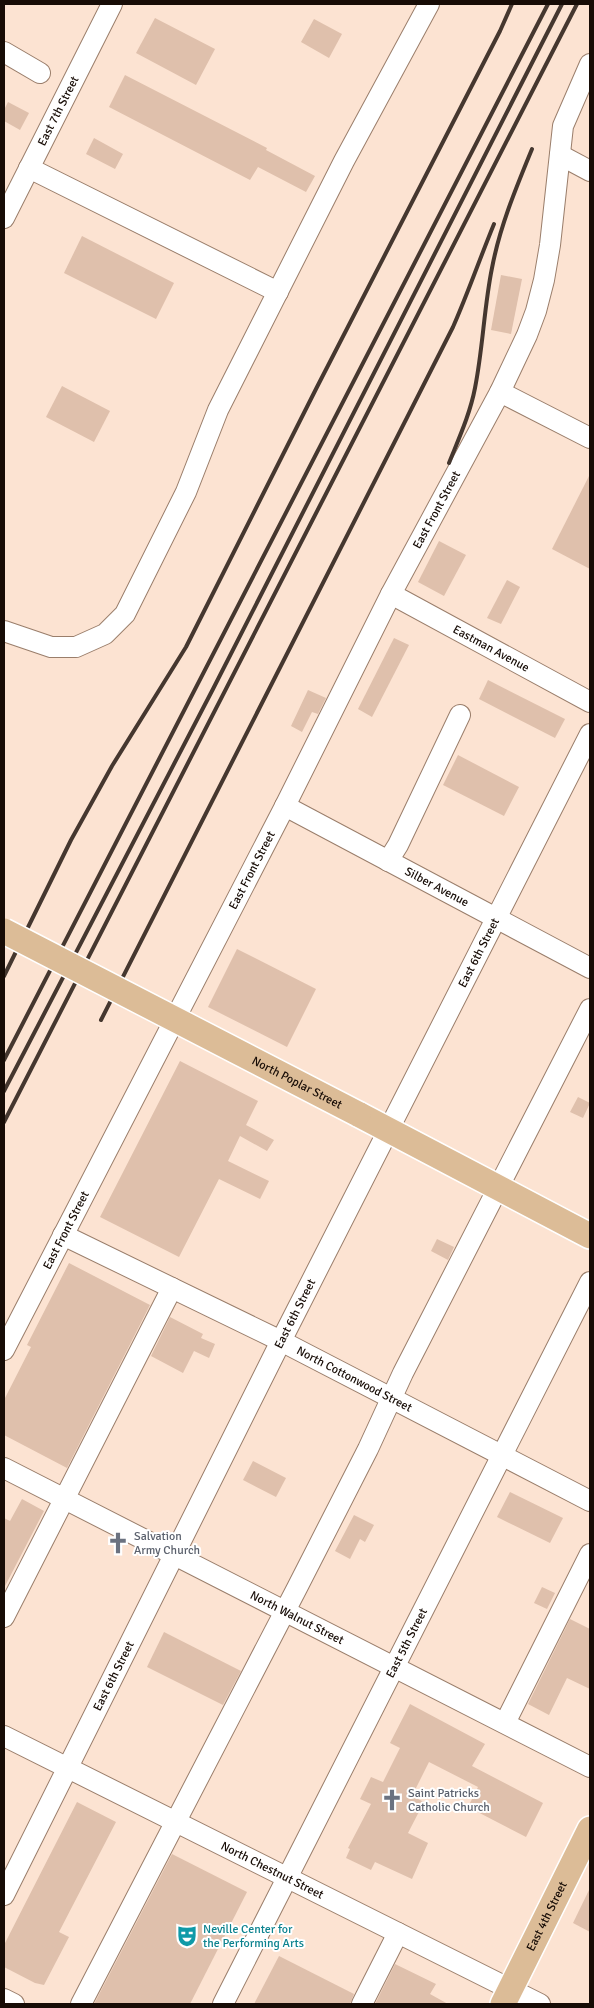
<svg xmlns="http://www.w3.org/2000/svg" width="594" height="2008" font-family="Signika,sans-serif">
<style>
.building{fill:#dfc0ac}
.lines{fill:none;stroke-linecap:round;stroke-linejoin:round}
.minor-casing{stroke:#9a7e6b;stroke-width:22}
.major-casing{stroke:#fff;stroke-width:28}
.minor{stroke:#fff;stroke-width:20}
.major{stroke:#dcbc97;stroke-width:25}
.rail{stroke:#45372f;stroke-width:4}
.major-bridge-casing{stroke:#fff;stroke-width:28;stroke-linecap:butt}
.major-bridge{stroke:#dcbc97;stroke-width:25}
.labels{text-anchor:middle;stroke-width:4;stroke-linejoin:round;paint-order:stroke}
.street-label{font-size:12px;fill:#170c06;stroke:#fff}
.worship-label{font-size:12px;fill:#5b616d;stroke:#fff;text-anchor:start}
.culture-label{font-size:12px;fill:#0d838f;stroke:#fff;text-anchor:start}
</style>
<rect width="100%" height="100%" fill="#fce3d2"/>
<g class="building">
<path d="M 155,18 L 215,49 L 196,85 L 136,53 Z"/>
<path d="M 314,19 L 342,34 L 329,58 L 301,42 Z"/>
<path d="M 125,75 L 267,148 L 266,150 L 315,176 L 306,192 L 258,167 L 250,180 L 109,107 Z"/>
<path d="M 8,102 L 29,113 L 20,130 L 4,121 L 4,110 Z"/>
<path d="M 94,138 L 123,154 L 115,169 L 86,154 Z"/>
<path d="M 82,236 L 174,283 L 156,319 L 64,273 Z"/>
<path d="M 501,275 L 522,279 L 511,334 L 491,330 Z"/>
<path d="M 62,386 L 110,411 L 94,442 L 46,417 Z"/>
<path d="M 590,474 L 590,569 L 552,549 Z"/>
<path d="M 439,541 L 466,555 L 444,596 L 418,582 Z"/>
<path d="M 507,580 L 520,587 L 501,624 L 487,618 Z"/>
<path d="M 394,638 L 409,645 L 372,717 L 358,709 Z"/>
<path d="M 488,680 L 565,719 L 555,738 L 479,699 Z"/>
<path d="M 308,690 L 326,698 L 318,714 L 312,712 L 302,732 L 291,726 Z"/>
<path d="M 458,755 L 519,787 L 504,816 L 443,785 Z"/>
<path d="M 237,949 L 316,989 L 287,1047 L 208,1007 Z"/>
<path d="M 180,1061 L 258,1101 L 246,1125 L 274,1140 L 267,1151 L 240,1136 L 228,1161 L 269,1181 L 260,1199 L 219,1179 L 179,1257 L 100,1217 Z"/>
<path d="M 578,1097 L 590,1103 L 583,1118 L 570,1112 Z"/>
<path d="M 437,1239 L 454,1247 L 448,1260 L 431,1251 Z"/>
<path d="M 69,1263 L 150,1305 L 67,1468 L 4,1435 L 4,1400 L 31,1347 L 27,1345 Z"/>
<path d="M 170,1317 L 203,1334 L 201,1338 L 215,1344 L 209,1358 L 194,1351 L 183,1373 L 151,1356 Z"/>
<path d="M 253,1461 L 286,1478 L 276,1497 L 243,1480 Z"/>
<path d="M 510,1492 L 563,1518 L 550,1543 L 497,1517 Z"/>
<path d="M 22,1499 L 44,1511 L 4,1588 L 4,1518 L 10,1521 Z"/>
<path d="M 354,1515 L 374,1525 L 365,1542 L 360,1539 L 350,1559 L 335,1551 Z"/>
<path d="M 542,1587 L 555,1593 L 547,1609 L 534,1603 Z"/>
<path d="M 570,1619 L 590,1629 L 590,1689 L 567,1678 L 549,1715 L 528,1704 Z"/>
<path d="M 164,1632 L 241,1671 L 223,1705 L 147,1667 Z"/>
<path d="M 410,1704 L 485,1744 L 472,1766 L 543,1803 L 526,1837 L 468,1807 L 478,1787 L 429,1762 L 412,1796 L 424,1802 L 408,1833 L 428,1843 L 412,1879 L 375,1862 L 371,1870 L 346,1858 L 350,1849 L 348,1848 L 371,1804 L 360,1799 L 371,1777 L 383,1782 L 400,1748 L 390,1743 Z"/>
<path d="M 77,1802 L 116,1822 L 59,1932 L 69,1937 L 44,1985 L 35,1983 L 4,1967 L 4,1945 Z"/>
<path d="M 172,1854 L 247,1892 L 190,2004 L 94,2004 Z"/>
<path d="M 590,1888 L 590,1932 L 573,1923 Z"/>
<path d="M 279,1956 L 354,1994 L 350,2004 L 254,2004 Z"/>
<path d="M 395,1964 L 436,1984 L 430,1994 L 448,2004 L 375,2004 Z"/>
</g>
<g class="lines">
<g class="minor-casing">
<g id="minor">
<path d="M 4,52 L 40,73"/>
<path d="M 560,155 L 590,171"/>
<path d="M 29,168 L 278,292"/>
<path id="s1" d="M 4,218 L 112,4"/>
<path d="M 500,392 L 590,438"/>
<path id="s2" d="M 391,594 L 590,702"/>
<path d="M 4,631 L 51,647 L 76,647 L 105,634 L 125,614 L 186,492 L 218,410 L 344,161 L 429,4"/>
<path id="s3" d="M 285,806 L 590,968"/>
<path d="M 388,861 L 398,845 L 460,715"/>
<path id="s4" d="M 63,1235 L 281,1341 L 590,1501"/>
<path id="s5" d="M 4,1350 L 285,806 L 391,594 L 500,392 L 527,335 L 536,311 L 544,280 L 550,245 L 563,126 L 590,64"/>
<path id="s6" d="M 4,1468 L 590,1767"/>
<path d="M 4,1617 L 172,1288"/>
<path d="M 505,1723 L 590,1554"/>
<path id="s7" d="M 4,1736 L 540,2004"/>
<path id="s8" d="M 4,1895 L 281,1341 L 590,734"/>
<path d="M 4,1999 L 14,2004"/>
<path d="M 81,2004 L 297,1588 L 368,1449 L 403,1373 L 590,1009"/>
<path id="s9" d="M 223,2004 L 590,1282"/>
<path d="M 362,2004 L 398,1933"/>
</g>
</g>
<g class="major-casing">
<g id="major">
<path d="M 358,1114 L 590,1236"/>
<path id="s10" d="M 503,2004 L 590,1829"/>
</g>
</g>
<use href="#minor" class="minor"/>
<use href="#major" class="major"/>
<g class="rail">
<path d="M 449,463 C 459,438 470,414 475,388 C 483,348 484,307 492,268 C 500,226 516,188 532,149"/>
<path d="M 4,976 L 71,840 L 112,766 L 186,647 L 317,387 L 500,31 L 512,4"/>
<path d="M 101,1020 L 453,327 C 468,293 480,258 494,224"/>
<path d="M 4,1060 L 548,4"/>
<path d="M 4,1091 L 213,689 L 562,4"/>
<path d="M 4,1122 L 577,4"/>
</g>
<g class="major-bridge-casing">
<g id="major-bridge">
<path id="s11" d="M 4,931 L 358,1114"/>
</g>
</g>
<use href="#major-bridge" class="major-bridge"/>
</g>
<defs>
<g id="church-bare" transform="scale(1.725)"><path d="M-1.2-6h2.4v3.5h3.3v2.4h-3.3V6h-2.4V-.1h-3.3v-2.4h3.3Z" fill="#6b7280" stroke="#fff" stroke-width="2.5" paint-order="stroke"/></g>
<g id="theatre-bare" transform="scale(1.725)"><path d="M-5-5.5Q0-4 5-5.5V0Q5 5 0 6Q-5 5-5 0ZM-3.3-2.5H-1v1.5H-3.3ZM1-2.5H3.3v1.5H1ZM-2.8 1Q0 5.5 2.8 1Z" fill="#0f9aa8" stroke="#fff" stroke-width="2.5" paint-order="stroke"/></g>
</defs>
<g fill-rule="evenodd">
<use href="#church-bare" x="118" y="1543"/>
<use href="#church-bare" x="392" y="1800"/>
<use href="#theatre-bare" x="187" y="1936"/>
</g>
<g class="labels">
<g class="street-label">
<text dy="4" stroke="none"><textPath href="#s1" startOffset="120">East 7th Street</textPath></text>
<text dy="4" stroke="none"><textPath href="#s5" startOffset="945">East Front Street</textPath></text>
<text dy="4" stroke="none"><textPath href="#s2" startOffset="114">Eastman Avenue</textPath></text>
<text dy="4" stroke="none"><textPath href="#s5" startOffset="540">East Front Street</textPath></text>
<text dy="4" stroke="none"><textPath href="#s3" startOffset="172">Silber Avenue</textPath></text>
<text dy="4" stroke="none"><textPath href="#s8" startOffset="1055">East 6th Street</textPath></text>
<text dy="4" stroke="none"><textPath href="#s11" startOffset="330">North Poplar Street</textPath></text>
<text dy="4" stroke="none"><textPath href="#s5" startOffset="135">East Front Street</textPath></text>
<text dy="4" stroke="none"><textPath href="#s8" startOffset="650">East 6th Street</textPath></text>
<text dy="4" stroke="none"><textPath href="#s4" startOffset="325">North Cottonwood Street</textPath></text>
<text dy="4" stroke="none"><textPath href="#s6" startOffset="329">North Walnut Street</textPath></text>
<text dy="4" stroke="none"><textPath href="#s9" startOffset="405">East 5th Street</textPath></text>
<text dy="4" stroke="none"><textPath href="#s8" startOffset="245">East 6th Street</textPath></text>
<text dy="4" stroke="none"><textPath href="#s7" startOffset="300">North Chestnut Street</textPath></text>
<text dy="4" stroke="none"><textPath href="#s10" startOffset="98">East 4th Street</textPath></text>
</g>
<g class="worship-label">
<text x="134" y="1540">Salvation<tspan x="134" dy="14">Army Church</tspan></text>
<text x="408" y="1797">Saint Patricks<tspan x="408" dy="14">Catholic Church</tspan></text>
</g>
<g class="culture-label">
<text x="203" y="1933">Neville Center for<tspan x="203" dy="14">the Performing Arts</tspan></text>
</g>
</g>
<rect width="594" height="2008" fill="none" stroke="#170c06" stroke-width="10"/>
</svg>
